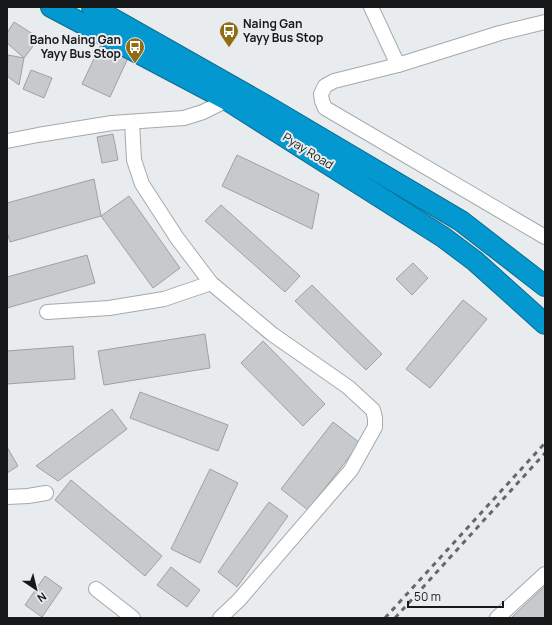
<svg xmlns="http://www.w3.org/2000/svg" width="552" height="625" font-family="Manrope,sans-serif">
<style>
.building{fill:#c7cacc;stroke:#9ea1a3}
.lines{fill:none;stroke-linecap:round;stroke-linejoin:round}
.minor-casing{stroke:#a6a9ab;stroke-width:16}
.highway-casing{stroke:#0a6b90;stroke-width:22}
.minor{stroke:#fff;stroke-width:14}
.highway{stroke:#0398d0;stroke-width:20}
.rail{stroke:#656869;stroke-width:3;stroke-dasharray:5 5;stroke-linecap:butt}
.labels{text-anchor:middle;stroke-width:4;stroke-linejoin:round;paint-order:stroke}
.poi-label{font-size:12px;font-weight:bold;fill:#171819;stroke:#e8ecee;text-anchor:start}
.street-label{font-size:12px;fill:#171819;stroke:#e8ecee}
</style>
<rect width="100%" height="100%" fill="#e8ecee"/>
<g class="building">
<path d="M 14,22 L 39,38 L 24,58 L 7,43 L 7,33 Z"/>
<path d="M 100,46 L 128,58 L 110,97 L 82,84 Z"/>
<path d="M 8,55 L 24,58 L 19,85 L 7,76 Z"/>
<path d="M 31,70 L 52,78 L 44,98 L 23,89 Z"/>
<path d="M 113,134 L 118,160 L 102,163 L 97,137 Z"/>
<path d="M 237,155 L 319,194 L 312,229 L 222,186 Z"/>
<path d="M 94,179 L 101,216 L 10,242 L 7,232 L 7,203 Z"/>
<path d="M 129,196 L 180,268 L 153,288 L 101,216 Z"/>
<path d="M 221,205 L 300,276 L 285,292 L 205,221 Z"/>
<path d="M 87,255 L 95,283 L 7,308 L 7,277 Z"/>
<path d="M 413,263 L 428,278 L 412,295 L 396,279 Z"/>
<path d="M 312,285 L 382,354 L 366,370 L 295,301 Z"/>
<path d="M 463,300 L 487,319 L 430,388 L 406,369 Z"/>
<path d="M 205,334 L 210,368 L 104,385 L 98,351 Z"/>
<path d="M 263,341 L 325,404 L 303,426 L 241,363 Z"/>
<path d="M 73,346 L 75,379 L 7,384 L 7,351 Z"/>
<path d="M 140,392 L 228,425 L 218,451 L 130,418 Z"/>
<path d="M 112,409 L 127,429 L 58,481 L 36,466 Z"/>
<path d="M 333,422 L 360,443 L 308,510 L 281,489 Z"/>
<path d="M 7,447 L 18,466 L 7,473 Z"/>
<path d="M 210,469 L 238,483 L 200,563 L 171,549 Z"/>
<path d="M 71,480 L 162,556 L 145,576 L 55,500 Z"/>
<path d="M 269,502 L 288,516 L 237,587 L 218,572 Z"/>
<path d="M 171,567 L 200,590 L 187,607 L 157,585 Z"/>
<path d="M 45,576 L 62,588 L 42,617 L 25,605 Z"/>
<path d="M 545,586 L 545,618 L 511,618 Z"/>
</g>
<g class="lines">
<g class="minor-casing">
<g id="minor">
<path d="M 371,7 L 398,65"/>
<path d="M 545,22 L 500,33 L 398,65 L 334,81 L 325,86 L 321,94 L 322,101 L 325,108 L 545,237"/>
<path d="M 132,122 L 134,160 L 142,184 L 177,238 L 211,283 L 272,334 L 348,387 L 373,410 L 375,418 L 375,427 L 351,470 L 239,600 L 220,618"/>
<path d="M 7,141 L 38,135 L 112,123 L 184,118 L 203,112 L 227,100 L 230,95"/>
<path d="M 47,312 L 109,308 L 164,299 L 211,283"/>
<path d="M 7,497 L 28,496 L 46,493"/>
<path d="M 96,589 L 133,618"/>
<path d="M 497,618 L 545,574"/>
</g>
</g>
<g class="highway-casing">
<g id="highway">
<path d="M 51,7 L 227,100 L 443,237 L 475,261 L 545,324"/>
<path d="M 92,7 L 265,105 L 461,221 L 545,286"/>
</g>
</g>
<use href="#minor" class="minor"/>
<use href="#highway" class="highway"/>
<g class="rail">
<path d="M 385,618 L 545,443"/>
<path d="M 395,618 L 545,453"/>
</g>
</g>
<defs>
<g id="bus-pin" transform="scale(1)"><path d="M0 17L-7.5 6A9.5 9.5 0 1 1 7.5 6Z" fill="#916c12" stroke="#e8ecee"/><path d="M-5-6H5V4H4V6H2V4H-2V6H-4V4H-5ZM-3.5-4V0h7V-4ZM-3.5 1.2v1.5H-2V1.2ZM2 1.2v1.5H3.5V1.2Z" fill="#fff"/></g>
</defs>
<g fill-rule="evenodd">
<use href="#bus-pin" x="229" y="31"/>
<use href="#bus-pin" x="135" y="47"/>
</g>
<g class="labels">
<g class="poi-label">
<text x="243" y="28">Naing Gan<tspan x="243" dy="14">Yayy Bus Stop</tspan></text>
<text x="121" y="44" text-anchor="end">Baho Naing Gan<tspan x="121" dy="14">Yayy Bus Stop</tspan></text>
</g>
<g class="street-label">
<text transform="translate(308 151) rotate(32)" y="4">Pyay Road</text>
</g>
</g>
<rect width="552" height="625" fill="none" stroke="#171819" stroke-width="16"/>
<g transform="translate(36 589) rotate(145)" stroke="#e8ecee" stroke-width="3" paint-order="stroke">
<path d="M0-3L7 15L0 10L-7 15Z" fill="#171819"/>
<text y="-6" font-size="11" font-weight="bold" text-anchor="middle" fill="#171819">N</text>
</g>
<path d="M408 601v6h95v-6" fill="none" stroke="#171819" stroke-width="2"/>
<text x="414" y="601" font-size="12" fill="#171819" stroke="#e8ecee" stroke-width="3" paint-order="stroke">50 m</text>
</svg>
